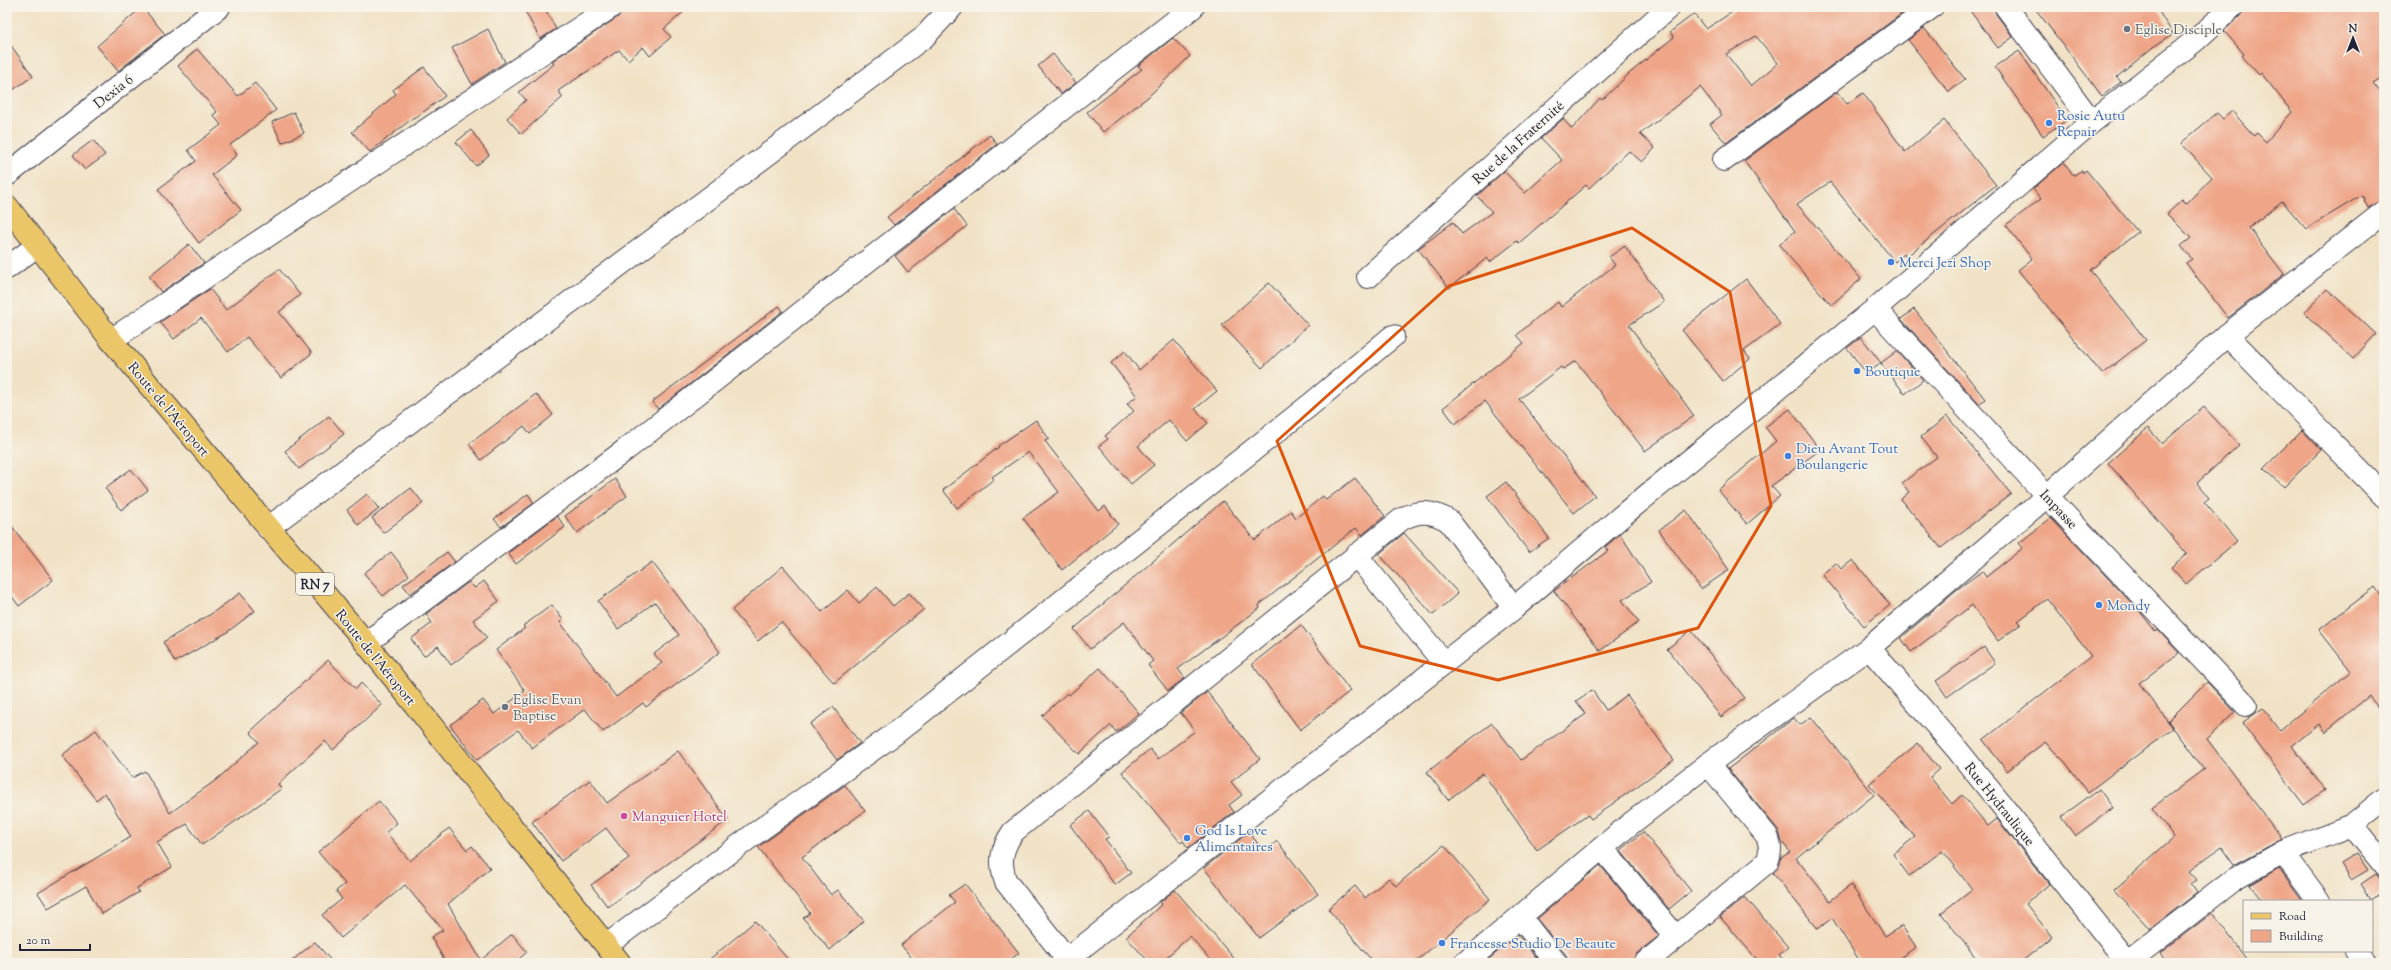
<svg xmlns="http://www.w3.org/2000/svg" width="2391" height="970" font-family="'Sorts Mill Goudy',serif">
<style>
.building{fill:#efa587;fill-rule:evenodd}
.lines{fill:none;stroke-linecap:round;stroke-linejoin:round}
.minor-casing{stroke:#413f50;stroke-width:24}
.major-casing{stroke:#413f50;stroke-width:24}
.minor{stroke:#fff;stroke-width:22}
.major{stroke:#ebc669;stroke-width:22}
.marked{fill:none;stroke:#de560e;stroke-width:3;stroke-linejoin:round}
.worship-dot{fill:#6b7280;stroke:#f7f3e8;stroke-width:1.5}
.shop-dot{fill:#3f7fe0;stroke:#f7f3e8;stroke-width:1.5}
.hotel-dot{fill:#d1479c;stroke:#f7f3e8;stroke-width:1.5}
.labels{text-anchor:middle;stroke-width:3;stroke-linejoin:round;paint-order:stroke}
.shield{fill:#f7f3e8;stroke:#62616f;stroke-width:1}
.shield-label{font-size:13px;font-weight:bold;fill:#22223b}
.worship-label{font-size:14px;fill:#5b616d;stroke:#f7f3e8;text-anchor:start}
.street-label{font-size:14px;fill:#22223b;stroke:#f7f3e8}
.shop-label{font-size:14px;fill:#366cbe;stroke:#f7f3e8;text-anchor:start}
.hotel-label{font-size:14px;fill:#b23c85;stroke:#f7f3e8;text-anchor:start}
</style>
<rect width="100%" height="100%" fill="#f7f3e8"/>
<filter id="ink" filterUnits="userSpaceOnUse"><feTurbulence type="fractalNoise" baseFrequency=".025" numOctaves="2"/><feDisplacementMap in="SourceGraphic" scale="8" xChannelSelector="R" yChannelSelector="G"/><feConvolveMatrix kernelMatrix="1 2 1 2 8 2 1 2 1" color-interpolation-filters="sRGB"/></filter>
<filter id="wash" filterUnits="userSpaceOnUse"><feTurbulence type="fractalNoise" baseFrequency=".012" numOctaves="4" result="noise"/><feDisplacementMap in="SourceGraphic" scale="16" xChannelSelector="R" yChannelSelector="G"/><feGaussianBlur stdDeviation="0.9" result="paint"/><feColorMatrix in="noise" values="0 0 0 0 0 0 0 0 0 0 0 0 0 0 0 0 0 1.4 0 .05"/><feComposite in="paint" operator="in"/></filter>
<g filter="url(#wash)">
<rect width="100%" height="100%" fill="#f1e2c6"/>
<g id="blocks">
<g class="building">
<path d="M 142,7 L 165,34 L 118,71 L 97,46 Z"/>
<path d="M 523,7 L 544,7 L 556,29 L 540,39 Z"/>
<path d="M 624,7 L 689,7 L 664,29 L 671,37 L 650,56 L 643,47 L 628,60 L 619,50 L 558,91 L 563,97 L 521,134 L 507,118 L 526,100 L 519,92 L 554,64 L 552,61 L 618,17 Z"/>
<path d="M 1740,7 L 1911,7 L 1726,143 L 1710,124 L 1722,115 L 1700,87 L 1640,134 L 1655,148 L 1642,162 L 1629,151 L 1589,188 L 1586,185 L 1519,243 L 1517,241 L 1490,262 L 1487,258 L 1449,288 L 1418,249 L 1453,222 L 1462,234 L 1492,212 L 1477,196 L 1504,171 L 1525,193 L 1562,160 L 1541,138 L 1563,119 L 1572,129 L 1600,98 L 1602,100 L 1631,72 L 1674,37 L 1670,32 L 1694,14 L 1706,29 ZM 1756,36 L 1778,63 L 1751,86 L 1726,54 Z"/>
<path d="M 1967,7 L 1994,7 L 1996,14 L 2013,37 L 1998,48 Z"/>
<path d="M 2034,7 L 2156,7 L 2173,34 L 2153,47 L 2117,77 L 2121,82 L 2102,96 Z"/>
<path d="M 2245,7 L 2384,7 L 2384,76 L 2373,83 L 2384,97 L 2384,200 L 2368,208 L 2362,195 L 2306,229 L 2282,201 L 2249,228 L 2284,274 L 2228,318 L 2186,263 L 2192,259 L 2181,246 L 2191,238 L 2167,214 L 2182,200 L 2186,204 L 2212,177 L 2181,143 L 2217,113 L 2223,119 L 2232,111 L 2254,136 L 2257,133 L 2266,142 L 2292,112 L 2261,73 L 2259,75 L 2242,56 L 2244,54 L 2224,31 L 2240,16 Z"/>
<path d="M 1924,28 L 1965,79 L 1949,92 L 1908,40 Z"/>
<path d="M 488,29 L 505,62 L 472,84 L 452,48 Z"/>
<path d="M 1173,38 L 1190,56 L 1148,97 L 1103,132 L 1087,112 L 1142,69 L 1138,66 Z"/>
<path d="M 7,40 L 33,76 L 7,94 Z"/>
<path d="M 197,49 L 238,96 L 255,83 L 276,110 L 230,145 L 237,155 L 212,175 L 241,210 L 199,243 L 158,189 L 196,161 L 188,150 L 221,125 L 213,115 L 217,112 L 178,66 Z"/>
<path d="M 2019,51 L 2067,120 L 2043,136 L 1995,67 Z"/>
<path d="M 1053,54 L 1076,83 L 1061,94 L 1038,66 Z"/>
<path d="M 424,67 L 445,96 L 415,118 L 414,117 L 370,152 L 352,132 L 396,94 L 393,90 Z"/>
<path d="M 1837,92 L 1847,104 L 1863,93 L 1905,152 L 1944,120 L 1996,185 L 1906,257 L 1904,254 L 1895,262 L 1830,182 L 1797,204 L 1861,279 L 1831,305 L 1779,245 L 1795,231 L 1744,161 Z"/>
<path d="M 294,112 L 304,133 L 282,143 L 272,122 Z"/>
<path d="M 471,130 L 489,155 L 476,166 L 456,142 Z"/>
<path d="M 990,135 L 997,144 L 894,225 L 887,217 Z"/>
<path d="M 93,140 L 105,155 L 85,170 L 73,155 Z"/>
<path d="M 2064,162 L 2073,176 L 2082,170 L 2083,173 L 2086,170 L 2138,232 L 2090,270 L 2146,340 L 2102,374 L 2018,270 L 2032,259 L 2006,225 L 2041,199 L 2033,189 Z"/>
<path d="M 954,209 L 967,226 L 908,272 L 895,256 Z"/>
<path d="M 189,244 L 204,263 L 161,292 L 149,276 Z"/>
<path d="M 1625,246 L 1664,302 L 1629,325 L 1694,416 L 1645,451 L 1576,361 L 1563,369 L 1561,367 L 1519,399 L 1595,496 L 1574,513 L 1485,401 L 1455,424 L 1443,408 L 1524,343 L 1517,335 L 1539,316 L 1558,302 L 1561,307 L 1615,265 L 1609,257 Z"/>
<path d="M 279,269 L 300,295 L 279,312 L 312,353 L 281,378 L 247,337 L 228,352 L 201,318 L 174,339 L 160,322 L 210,289 L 226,310 Z"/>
<path d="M 1746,279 L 1780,324 L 1744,351 L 1750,359 L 1723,381 L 1682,330 Z"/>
<path d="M 1269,283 L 1308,325 L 1262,368 L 1222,325 Z"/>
<path d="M 2327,289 L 2376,334 L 2353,359 L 2304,313 Z"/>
<path d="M 779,306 L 783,311 L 658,409 L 652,402 Z"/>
<path d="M 1914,309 L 1985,399 L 1979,404 L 1901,319 Z"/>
<path d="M 1861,337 L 1881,363 L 1867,374 L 1847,348 Z"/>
<path d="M 1174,340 L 1217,391 L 1195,409 L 1208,423 L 1187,441 L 1169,420 L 1138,446 L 1154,465 L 1131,484 L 1099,446 L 1108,439 L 1105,436 L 1134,411 L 1127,404 L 1137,396 L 1111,363 L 1125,351 L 1139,370 Z"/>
<path d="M 1897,351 L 1923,380 L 1905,394 L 1881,363 Z"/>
<path d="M 536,394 L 553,415 L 530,434 L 524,426 L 481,460 L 469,444 Z"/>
<path d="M 2204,407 L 2239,445 L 2197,483 L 2209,498 L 2204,502 L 2237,541 L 2186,584 L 2171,567 L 2187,554 L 2108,463 L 2148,428 L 2162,444 Z"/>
<path d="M 1790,409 L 1820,450 L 1771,486 L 1780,496 L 1747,524 L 1718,490 L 1776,441 L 1765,427 Z"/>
<path d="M 329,416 L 344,434 L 299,469 L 285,451 Z"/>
<path d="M 1947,416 L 2011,494 L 1941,548 L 1901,499 L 1909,492 L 1902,483 L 1937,457 L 1921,437 Z"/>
<path d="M 1036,420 L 1049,439 L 1045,441 L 1099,511 L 1105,506 L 1118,524 L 1062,570 L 1023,518 L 1059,492 L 1028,452 L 992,477 L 994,479 L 957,508 L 943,490 L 999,447 L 998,446 Z"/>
<path d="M 2302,430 L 2321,450 L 2284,487 L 2264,468 Z"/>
<path d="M 131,469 L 148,490 L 121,510 L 105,488 Z"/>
<path d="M 1355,478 L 1385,516 L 1362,535 L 1356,528 L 1259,605 L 1260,608 L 1178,669 L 1185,678 L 1168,691 L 1148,665 L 1153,661 L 1124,622 L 1090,649 L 1074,629 L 1223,501 L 1255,540 L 1291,511 L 1296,518 L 1323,496 L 1326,500 Z"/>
<path d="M 615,479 L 627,496 L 577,533 L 565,516 Z"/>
<path d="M 1506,482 L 1549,538 L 1529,552 L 1487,496 Z"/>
<path d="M 411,488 L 423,503 L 383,533 L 372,518 Z"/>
<path d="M 367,494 L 379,509 L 358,525 L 347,510 Z"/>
<path d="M 528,494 L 534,503 L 501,527 L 494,519 Z"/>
<path d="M 1686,510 L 1729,570 L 1701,589 L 1659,530 Z"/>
<path d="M 557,516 L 565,527 L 516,564 L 508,553 Z"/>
<path d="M 2051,518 L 2141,613 L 2156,632 L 2158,630 L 2179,653 L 2139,683 L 2173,728 L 2088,792 L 2065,762 L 2045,742 L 2007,771 L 1983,740 L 2091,656 L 2047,599 L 2018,621 L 2021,624 L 1998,641 L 1972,605 L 1911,652 L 1901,638 L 1955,591 L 1982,571 L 1986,577 L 2023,548 L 2019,543 Z"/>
<path d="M 7,520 L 53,580 L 19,606 L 7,590 Z"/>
<path d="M 1404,533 L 1458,593 L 1433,615 L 1379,554 Z"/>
<path d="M 1620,534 L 1651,582 L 1622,600 L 1639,622 L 1600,651 L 1554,591 L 1608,551 L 1605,547 Z"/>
<path d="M 391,552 L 409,575 L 383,596 L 364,573 Z"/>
<path d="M 447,552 L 455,562 L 410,594 L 403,585 Z"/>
<path d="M 1853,560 L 1890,605 L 1864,626 L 1822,574 L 1836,563 L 1841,569 Z"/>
<path d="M 652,562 L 720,652 L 646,707 L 643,703 L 603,732 L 585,709 L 532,748 L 518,730 L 477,760 L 450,725 L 483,700 L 494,714 L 525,691 L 496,650 L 525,628 L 523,626 L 552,605 L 563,620 L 560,622 L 616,697 L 662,663 L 654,654 L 679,635 L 655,602 L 618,629 L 598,601 Z"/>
<path d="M 783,566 L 822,612 L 848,590 L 859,603 L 877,587 L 893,606 L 909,593 L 924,609 L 834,683 L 781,622 L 758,641 L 732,610 Z"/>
<path d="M 484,581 L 499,601 L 473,620 L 487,638 L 451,665 L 438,646 L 424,656 L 411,639 L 432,623 L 426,614 L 469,582 L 475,588 Z"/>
<path d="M 2375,587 L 2384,600 L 2384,715 L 2369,696 L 2325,732 L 2319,724 L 2292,746 L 2325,790 L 2304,805 L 2242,723 L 2263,708 L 2280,730 L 2351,671 L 2319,630 Z"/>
<path d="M 240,593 L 255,611 L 226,633 L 175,662 L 163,642 L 211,614 Z"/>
<path d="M 1301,625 L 1350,691 L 1300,730 L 1252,664 Z"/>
<path d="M 1691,630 L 1745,698 L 1721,717 L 1667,649 Z"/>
<path d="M 1984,647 L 1995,663 L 1947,697 L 1936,681 Z"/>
<path d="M 328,660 L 356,689 L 361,683 L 382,705 L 333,750 L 325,741 L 278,784 L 281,789 L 202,845 L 187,824 L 157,842 L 172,867 L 137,888 L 139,892 L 102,914 L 86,886 L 48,908 L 38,893 L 131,837 L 105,793 L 96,800 L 62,755 L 96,730 L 132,778 L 145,771 L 170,813 L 216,780 L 259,742 L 250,732 Z"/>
<path d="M 1100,668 L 1139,713 L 1116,732 L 1111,725 L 1079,754 L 1042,716 L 1067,693 L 1069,695 Z"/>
<path d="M 2207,682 L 2235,712 L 2207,739 L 2282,839 L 2234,865 L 2221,847 L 2189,871 L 2197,880 L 2191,884 L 2197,893 L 2150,929 L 2114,890 L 2174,837 L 2152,808 L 2204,769 L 2168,721 Z"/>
<path d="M 1592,690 L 1606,710 L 1627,695 L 1674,760 L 1591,819 L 1588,815 L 1537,850 L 1483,773 L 1448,800 L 1427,772 L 1492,723 L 1521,760 L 1586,714 L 1576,701 Z"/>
<path d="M 1207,692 L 1260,759 L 1231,782 L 1242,795 L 1229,805 L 1234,812 L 1188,848 L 1183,841 L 1181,843 L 1122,772 L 1150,749 L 1158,759 L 1195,731 L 1181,713 Z"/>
<path d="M 833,707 L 860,743 L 837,760 L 810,724 Z"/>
<path d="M 1811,717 L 1874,795 L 1796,858 L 1830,901 L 1851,885 L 1885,936 L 1902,926 L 1916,947 L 1892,963 L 1861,963 L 1832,918 L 1818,929 L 1773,873 L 1781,858 L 1790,852 L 1782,842 L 1779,831 L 1728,769 L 1794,718 L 1800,725 Z"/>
<path d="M 1918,743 L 1939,769 L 1930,777 L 1952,804 L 1962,795 L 1988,826 L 1997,819 L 2049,884 L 2026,904 L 2052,937 L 2020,963 L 1980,963 L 1941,913 L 1972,889 L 1942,851 L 1909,876 L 1893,854 L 1915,837 L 1869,784 Z"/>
<path d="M 678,751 L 728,820 L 608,907 L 591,885 L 629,858 L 606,828 L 561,861 L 532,822 L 590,780 L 607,803 Z"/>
<path d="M 845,785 L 865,811 L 802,857 L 831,895 L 838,890 L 864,921 L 830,950 L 803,918 L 810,913 L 758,847 Z"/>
<path d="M 2099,789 L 2113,808 L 2075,836 L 2061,817 Z"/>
<path d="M 379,801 L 397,823 L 386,832 L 410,861 L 449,828 L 467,850 L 472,846 L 490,868 L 448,904 L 481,960 L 512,934 L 527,952 L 514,963 L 446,963 L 431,937 L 443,930 L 405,885 L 341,938 L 322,915 L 342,899 L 336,891 L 345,884 L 318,852 Z"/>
<path d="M 1089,811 L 1109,837 L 1105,839 L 1131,873 L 1115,885 L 1070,825 Z"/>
<path d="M 1249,832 L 1264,852 L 1277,841 L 1318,894 L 1259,938 L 1204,868 Z"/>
<path d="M 1643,832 L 1691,891 L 1669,909 L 1620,850 Z"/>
<path d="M 1444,845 L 1490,899 L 1414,963 L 1374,963 L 1328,909 L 1355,886 L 1365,898 L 1389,878 L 1396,886 Z"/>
<path d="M 2357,854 L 2368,870 L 2351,880 L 2341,864 Z"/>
<path d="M 1600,865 L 1659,936 L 1637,953 L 1633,963 L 1568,963 L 1566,955 L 1537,919 Z"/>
<path d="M 2279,868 L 2303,901 L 2262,901 L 2250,885 Z"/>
<path d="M 2376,874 L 2384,884 L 2384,892 L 2371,900 L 2361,884 Z"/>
<path d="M 965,884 L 1019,953 L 1006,963 L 916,963 L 901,945 L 955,902 L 949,895 Z"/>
<path d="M 1175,890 L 1238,963 L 1213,963 L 1190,936 L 1160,963 L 1150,963 L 1126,937 L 1162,904 L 1160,902 Z"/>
<path d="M 1745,897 L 1788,947 L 1779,955 L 1786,963 L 1760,963 L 1720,917 Z"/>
<path d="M 2212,913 L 2250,963 L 2167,963 L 2160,953 Z"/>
<path d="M 755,921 L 791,963 L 705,963 L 740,934 Z"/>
<path d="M 1518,935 L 1540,963 L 1484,963 Z"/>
<path d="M 315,942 L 333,963 L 289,963 Z"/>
</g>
</g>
</g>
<g filter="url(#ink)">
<use href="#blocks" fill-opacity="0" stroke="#413f50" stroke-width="1"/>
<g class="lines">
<g class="minor-casing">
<g id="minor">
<path d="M 2006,7 L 2092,122"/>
<path d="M 1724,160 L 1932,7"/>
<path d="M 7,175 L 219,7"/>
<path d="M 7,268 L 38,245"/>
<path d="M 1368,277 L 1669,7"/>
<path d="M 1875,309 L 2047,496 L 2246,705"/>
<path d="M 2227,335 L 2384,496"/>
<path d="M 111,340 L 611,7"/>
<path d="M 268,528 L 923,38 L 952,7"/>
<path d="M 1356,555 L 1444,663"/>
<path d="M 366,643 L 624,451 L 1193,7"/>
<path d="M 1869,648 L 1956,748 L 2128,963"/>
<path d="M 2352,825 L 2384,865"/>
<path d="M 1602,848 L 1676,937"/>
<path d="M 2283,852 L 2319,901"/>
<path d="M 1521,918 L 1556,963"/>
<path d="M 607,945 L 753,835 L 893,735 L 1310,405 L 1393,336"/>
<path d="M 2356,951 L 2365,963"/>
<path d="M 1067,959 L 1006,882 C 999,863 1001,849 1013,832 L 1402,519 C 1419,510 1432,511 1449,521 L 1514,608"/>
<path d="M 2128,962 L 2235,879 L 2283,852 L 2352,825 L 2384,799"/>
<path d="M 1062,963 L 1514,608 L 1629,510 L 1875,309 L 2092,122 L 2197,39 L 2232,7"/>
<path d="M 1465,963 L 1629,825 L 1708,764 L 1869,648 L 2047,496 L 2227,335 L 2384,212"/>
<path d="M 1645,963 L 1767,862 C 1771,852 1771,846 1767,836 L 1708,764"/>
</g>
</g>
<g class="major-casing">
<path id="major" d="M 7,206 L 111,340 L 366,643 L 620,963"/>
</g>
<use href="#minor" class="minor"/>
<use href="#major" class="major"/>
</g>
</g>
<path class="marked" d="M 1632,228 L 1730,292 L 1771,506 L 1698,628 L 1498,680 L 1360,646 L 1277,441 L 1449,286 Z"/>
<g class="worship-dot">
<circle cx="2127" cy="29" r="4"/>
<circle cx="505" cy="707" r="4"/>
</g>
<g class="shop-dot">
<circle cx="2049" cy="123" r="4"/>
<circle cx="1891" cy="262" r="4"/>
<circle cx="1857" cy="371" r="4"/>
<circle cx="1788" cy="456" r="4"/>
<circle cx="2099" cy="605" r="4"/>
<circle cx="1187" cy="838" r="4"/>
<circle cx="1442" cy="943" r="4"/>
</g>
<circle class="hotel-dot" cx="624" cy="816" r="4"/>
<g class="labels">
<rect class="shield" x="296" y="573" width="38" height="22" rx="3"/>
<g class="shield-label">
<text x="315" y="589">RN 7</text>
</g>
<g class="worship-label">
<text x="2135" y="34">Eglise Disciple</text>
<text x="513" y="704">Eglise Evan<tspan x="513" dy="16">Baptise</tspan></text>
</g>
<g class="street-label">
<text transform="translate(113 91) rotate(-38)" y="5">Dexia 6</text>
<text transform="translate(1518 142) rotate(-42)" y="5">Rue de la Fraternité</text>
<text transform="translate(169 409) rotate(50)" y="5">Route de l’Aéroport</text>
<text transform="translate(2059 509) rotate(47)" y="5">Impasse</text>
<text transform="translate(376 657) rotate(51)" y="5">Route de l’Aéroport</text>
<text transform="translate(2000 804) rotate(51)" y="5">Rue Hydraulique</text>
</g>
<g class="shop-label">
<text x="2057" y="120">Rosie Autu<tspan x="2057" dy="16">Repair</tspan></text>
<text x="1899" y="267">Merci Jezi Shop</text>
<text x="1865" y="376">Boutique</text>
<text x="1796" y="453">Dieu Avant Tout<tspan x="1796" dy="16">Boulangerie</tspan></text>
<text x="2107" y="610">Mondy</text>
<text x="1195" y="835">God Is Love<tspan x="1195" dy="16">Alimentaires</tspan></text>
<text x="1450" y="948">Francesse Studio De Beaute</text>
</g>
<g class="hotel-label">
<text x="632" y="821">Manguier Hotel</text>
</g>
</g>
<rect width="2391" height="970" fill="none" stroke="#f7f3e8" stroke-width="24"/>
<rect x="2243" y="900" width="130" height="52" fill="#f7f3e8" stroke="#a29fa3"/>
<rect x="2251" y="913" width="20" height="6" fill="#ebc669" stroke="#a29fa3"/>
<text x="2279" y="920" font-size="12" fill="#22223b">Road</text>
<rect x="2251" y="930" width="20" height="12" fill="#efa587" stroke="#a29fa3"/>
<text x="2279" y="940" font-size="12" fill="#22223b">Building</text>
<g transform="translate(2353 38)" stroke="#f7f3e8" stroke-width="3" paint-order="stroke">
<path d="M0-3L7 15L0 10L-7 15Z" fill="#22223b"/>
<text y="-6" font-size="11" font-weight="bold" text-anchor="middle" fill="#22223b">N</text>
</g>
<path d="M20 944v6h70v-6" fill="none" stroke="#22223b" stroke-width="2"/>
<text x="26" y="944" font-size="12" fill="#22223b" stroke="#f7f3e8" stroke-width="3" paint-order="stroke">20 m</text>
</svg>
